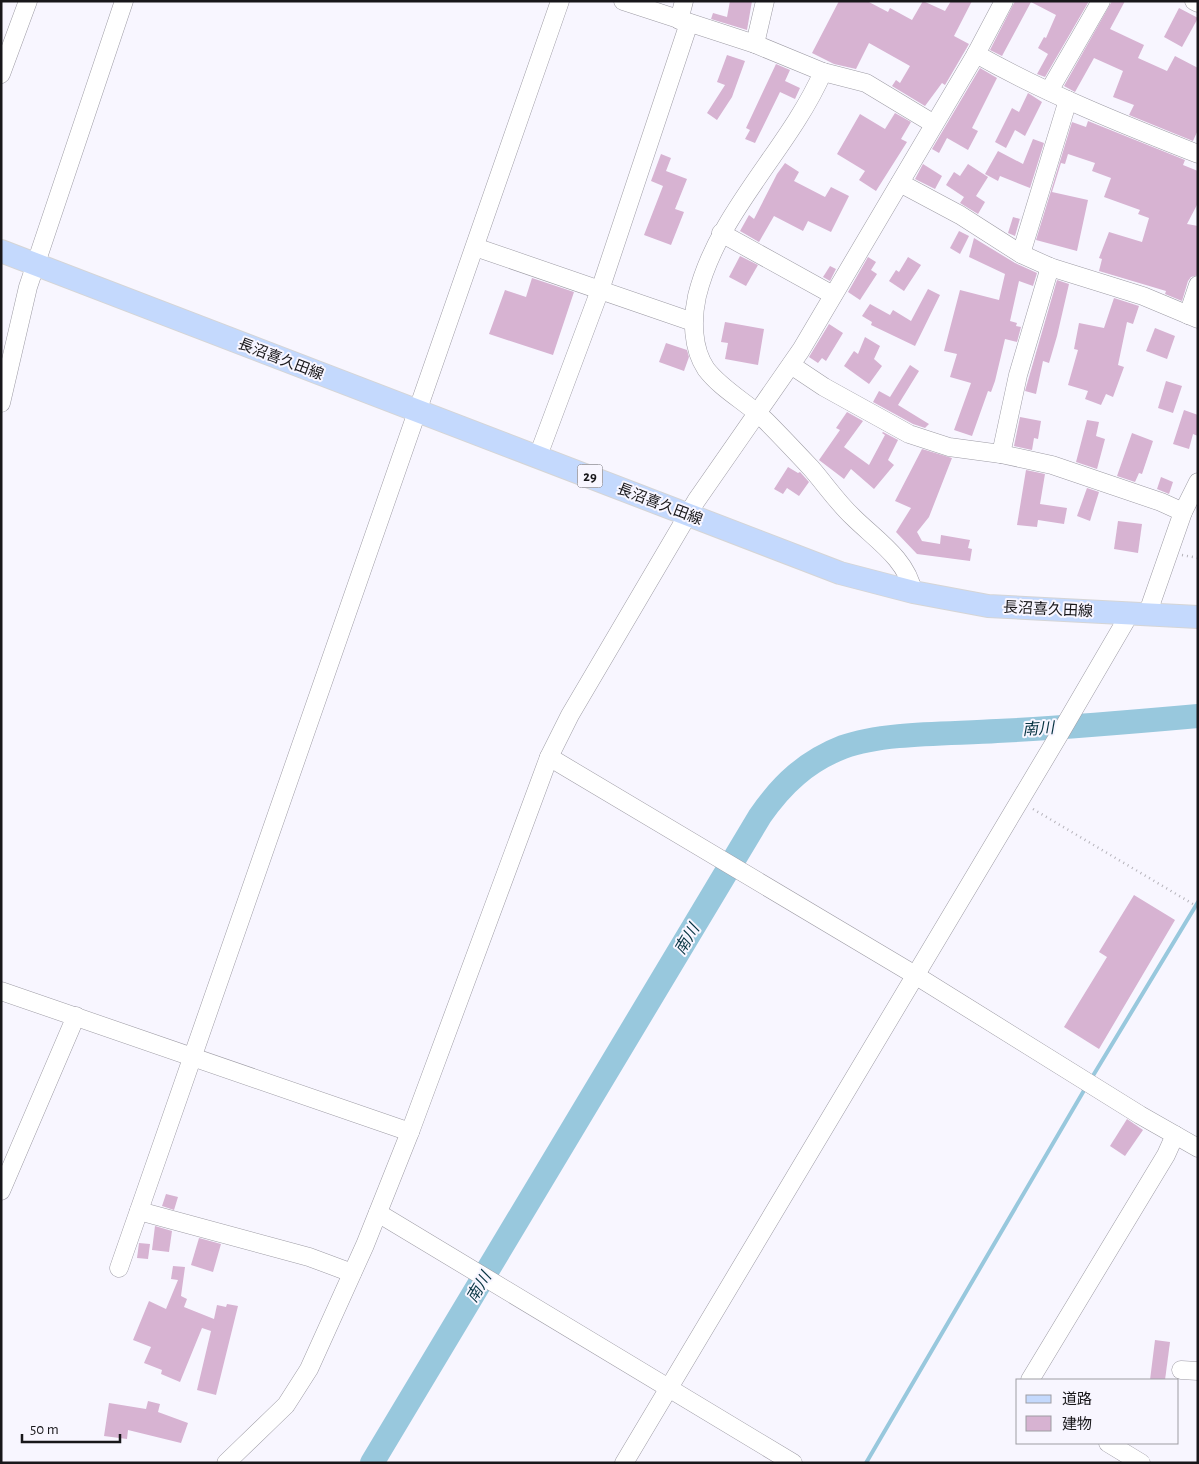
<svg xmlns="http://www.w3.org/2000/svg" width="1199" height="1464" font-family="'Alegreya Sans','Noto Sans JP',sans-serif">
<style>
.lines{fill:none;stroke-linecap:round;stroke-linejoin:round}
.stream{stroke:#98c8dd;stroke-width:4}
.river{stroke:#98c8dd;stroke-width:24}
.building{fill:#d7b3d2}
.minor-casing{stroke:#9e9ca5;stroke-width:19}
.major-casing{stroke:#d5d5d6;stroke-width:24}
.path{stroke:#b5b3ba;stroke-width:2.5;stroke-dasharray:1 4;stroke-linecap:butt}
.minor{stroke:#fff;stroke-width:18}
.major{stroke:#c4d9fd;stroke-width:22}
.labels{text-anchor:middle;stroke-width:4;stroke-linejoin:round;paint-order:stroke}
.shield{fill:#f8f6ff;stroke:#5b5a5f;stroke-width:1}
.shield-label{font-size:14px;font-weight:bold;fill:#18171a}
.street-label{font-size:15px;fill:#18171a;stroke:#f8f6ff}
.water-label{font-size:16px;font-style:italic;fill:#063342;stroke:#f8f6ff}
</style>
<rect width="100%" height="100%" fill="#f8f6ff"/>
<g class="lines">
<g class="stream">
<path d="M 1091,1079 L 1198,902"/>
<path d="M 866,1463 L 1086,1087"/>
</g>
<path class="river" d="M 372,1463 L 760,816 C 782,784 807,761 843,747 C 884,732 953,734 997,731 C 1064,728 1131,722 1198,716"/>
</g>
<g class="building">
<path d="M 730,1 L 752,1 L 747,30 L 711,19 L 713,13 L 727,17 Z"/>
<path d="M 839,1 L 867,1 L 888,12 L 890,8 L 912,20 L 923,1 L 945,11 L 951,1 L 972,1 L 954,36 L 969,44 L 945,85 L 942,83 L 925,106 L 892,86 L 896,80 L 900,83 L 910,66 L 869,43 L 856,69 L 834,64 L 812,53 Z"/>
<path d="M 1015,1 L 1089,1 L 1045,77 L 1037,74 L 1048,54 L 1038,48 L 1044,37 L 1046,38 L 1056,15 L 1031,2 L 1002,56 L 990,50 Z"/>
<path d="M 1112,1 L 1125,1 L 1110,29 L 1144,45 L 1138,58 L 1167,71 L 1175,56 L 1198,68 L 1198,130 L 1193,141 L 1129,115 L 1134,105 L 1113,97 L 1123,71 L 1094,58 L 1075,92 L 1064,86 Z"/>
<path d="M 1179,8 L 1198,18 L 1182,47 L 1164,37 Z"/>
<path d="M 727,55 L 745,61 L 732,97 L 717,120 L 707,113 L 725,85 L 717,82 Z"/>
<path d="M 776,64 L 790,70 L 785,81 L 800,88 L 795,99 L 780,92 L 755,143 L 745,139 L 750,130 L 746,128 Z"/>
<path d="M 980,68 L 997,78 L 972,128 L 978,131 L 968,150 L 947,138 L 939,153 L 932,149 Z"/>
<path d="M 1028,93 L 1042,102 L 1025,136 L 1015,130 L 1006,148 L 995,142 L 1012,108 L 1019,112 Z"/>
<path d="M 895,113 L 911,122 L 901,139 L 907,142 L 876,191 L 859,180 L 865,171 L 837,154 L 860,114 L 885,129 Z"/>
<path d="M 1088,121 L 1185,160 L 1183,165 L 1198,171 L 1198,203 L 1187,224 L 1198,226 L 1198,275 L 1191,277 L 1188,281 L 1182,301 L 1165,294 L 1166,291 L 1099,271 L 1102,259 L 1099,258 L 1109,232 L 1142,242 L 1149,218 L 1138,214 L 1140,210 L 1104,197 L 1111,178 L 1092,171 L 1095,163 L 1068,154 L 1065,164 L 1061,163 L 1052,192 L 1088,200 L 1077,251 L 1036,240 L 1072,122 L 1086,127 Z"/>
<path d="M 1033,139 L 1044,143 L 1030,188 L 1000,176 L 998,181 L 985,174 L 998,151 L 1023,164 Z"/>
<path d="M 661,154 L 671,158 L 666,171 L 687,179 L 675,209 L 684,212 L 671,245 L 644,235 L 663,186 L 651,181 Z"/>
<path d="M 785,163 L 799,172 L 794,181 L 825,197 L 831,187 L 849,196 L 831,232 L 808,221 L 803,231 L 774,216 L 759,242 L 740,231 L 749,215 L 754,219 L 777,174 Z"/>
<path d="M 923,164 L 942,176 L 935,189 L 915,179 Z"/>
<path d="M 968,164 L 988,177 L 976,196 L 985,202 L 978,214 L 960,203 L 964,197 L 946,185 L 954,172 L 960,176 Z"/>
<path d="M 1021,215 L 1015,236 L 1008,233 L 1013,217 L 1020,219 Z"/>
<path d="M 959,231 L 969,236 L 960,254 L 950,248 Z"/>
<path d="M 974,238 L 1015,263 L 1037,273 L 1033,286 L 1019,281 L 1010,321 L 1017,323 L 1016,326 L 1021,327 L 1017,342 L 1005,339 L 995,381 L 991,392 L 988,391 L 972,436 L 954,430 L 971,383 L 950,377 L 957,354 L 944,351 L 960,290 L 999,300 L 1005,274 L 969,257 Z"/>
<path d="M 740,256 L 758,265 L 746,286 L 729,277 Z"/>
<path d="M 868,257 L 876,262 L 871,270 L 877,274 L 860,300 L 848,292 Z"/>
<path d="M 908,257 L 921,265 L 904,291 L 889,281 L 896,270 L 899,272 Z"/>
<path d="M 830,266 L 836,269 L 830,281 L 823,277 Z"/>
<path d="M 532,278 L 574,292 L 553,355 L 489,334 L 505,290 L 526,297 Z"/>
<path d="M 1057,280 L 1069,284 L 1057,336 L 1049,363 L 1043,361 L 1036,394 L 1025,391 Z"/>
<path d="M 928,289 L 940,295 L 915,346 L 871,325 L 872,322 L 862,316 L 870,304 L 890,315 L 893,310 L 911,321 Z"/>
<path d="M 1114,298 L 1139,306 L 1133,324 L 1127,322 L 1118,365 L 1124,367 L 1113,397 L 1106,394 L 1101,405 L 1085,399 L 1088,391 L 1068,385 L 1078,350 L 1074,349 L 1079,323 L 1104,328 Z"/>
<path d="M 725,322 L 764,329 L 758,365 L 725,359 L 728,343 L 721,342 Z"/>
<path d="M 829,324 L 843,333 L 826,361 L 822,358 L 818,363 L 809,357 Z"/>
<path d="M 1155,328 L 1175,336 L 1167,359 L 1146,351 Z"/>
<path d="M 865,337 L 880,346 L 874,359 L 882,366 L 869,384 L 844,366 L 854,351 L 858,354 Z"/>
<path d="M 666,343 L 687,350 L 689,357 L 684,371 L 659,362 Z"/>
<path d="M 910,365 L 919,371 L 898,405 L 929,424 L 925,428 L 913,424 L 873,402 L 879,391 L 890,397 Z"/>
<path d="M 1166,381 L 1182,386 L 1173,413 L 1158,408 Z"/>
<path d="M 1184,410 L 1198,415 L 1198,436 L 1193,434 L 1189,449 L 1173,444 Z"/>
<path d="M 847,412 L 863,421 L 844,447 L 869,465 L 885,435 L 882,433 L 883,432 L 898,440 L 888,460 L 894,465 L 874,489 L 851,469 L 844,479 L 819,460 L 840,430 L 836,428 Z"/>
<path d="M 1020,417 L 1041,421 L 1038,439 L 1034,438 L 1032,450 L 1014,446 Z"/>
<path d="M 1087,420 L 1099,422 L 1096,436 L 1105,439 L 1097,469 L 1076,462 Z"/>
<path d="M 1132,433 L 1153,441 L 1142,474 L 1139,473 L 1135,482 L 1117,476 Z"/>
<path d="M 922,449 L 952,458 L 929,517 L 917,532 L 922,541 L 940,544 L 941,535 L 970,540 L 968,548 L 972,549 L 970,561 L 917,554 L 896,532 L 911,508 L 895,501 Z"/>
<path d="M 788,467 L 798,473 L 800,472 L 809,482 L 799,496 L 787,488 L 783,494 L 774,489 Z"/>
<path d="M 1026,470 L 1045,474 L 1040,504 L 1067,508 L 1064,524 L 1038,520 L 1037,527 L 1017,525 Z"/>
<path d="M 1161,477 L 1173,482 L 1169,494 L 1157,489 Z"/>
<path d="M 1087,488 L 1099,492 L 1090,521 L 1077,516 Z"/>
<path d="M 1118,521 L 1142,524 L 1138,553 L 1114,549 Z"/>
<path d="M 1134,895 L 1175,920 L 1099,1049 L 1064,1027 L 1107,957 L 1099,952 Z"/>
<path d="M 1127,1119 L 1143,1130 L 1125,1156 L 1110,1146 Z"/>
<path d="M 166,1194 L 178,1197 L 174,1210 L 162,1206 Z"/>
<path d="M 155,1226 L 172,1231 L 169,1252 L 152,1250 Z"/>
<path d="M 199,1238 L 221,1244 L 213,1272 L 191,1265 Z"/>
<path d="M 139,1243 L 150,1244 L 148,1259 L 137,1258 Z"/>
<path d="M 173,1266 L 185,1267 L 181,1296 L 187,1299 L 184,1307 L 214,1319 L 217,1305 L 226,1307 L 227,1304 L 238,1306 L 216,1395 L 197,1390 L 211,1331 L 202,1328 L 180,1382 L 161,1374 L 162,1370 L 144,1363 L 151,1347 L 133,1340 L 149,1301 L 166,1309 L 178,1280 L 171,1279 Z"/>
<path d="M 1155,1340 L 1170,1342 L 1165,1380 L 1150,1380 Z"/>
<path d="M 148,1401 L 160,1404 L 158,1412 L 188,1423 L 181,1443 L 128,1430 L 127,1439 L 104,1436 L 109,1403 L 146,1409 Z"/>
</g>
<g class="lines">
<g class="minor-casing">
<g id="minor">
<path d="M 623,1 L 755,44 L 823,72 L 866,83 L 934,124"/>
<path d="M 1194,1 L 1198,3"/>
<path d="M 679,20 L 684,1"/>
<path d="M 755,44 L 765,1"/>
<path d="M 976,54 C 1047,94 1122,124 1198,154"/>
<path d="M 823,72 C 788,151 718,211 697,296 C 692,319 692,348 706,369 C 722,390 748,403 766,421 C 781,436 796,452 811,468 C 825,484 837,502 853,517 C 875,539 907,559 913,592"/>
<path d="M 1,74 L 28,1"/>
<path d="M 1049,91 L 1101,1"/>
<path d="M 900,183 L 960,215 L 1021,254 L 1050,267 L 1143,296 L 1198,319"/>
<path d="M 721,233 L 833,295"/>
<path d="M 475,247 L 693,322"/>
<path d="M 1021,254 L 1068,100"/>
<path d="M 1188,315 L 1198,285"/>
<path d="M 791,365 L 824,387 L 909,434 L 949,447 L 1001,454 L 1052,465 L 1161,502 L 1183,512"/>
<path d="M 1,403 L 28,287 L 124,1"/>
<path d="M 1001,454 L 1018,375 L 1050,267"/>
<path d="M 538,456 L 600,290 L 689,23"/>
<path d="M 1147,615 L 1183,512 L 1198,482"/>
<path d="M 549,757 L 915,975 L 1140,1115 L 1198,1148"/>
<path d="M 1,991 L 410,1132"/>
<path d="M 1,1191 L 76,1016"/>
<path d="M 139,1211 L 309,1257 L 352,1273"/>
<path d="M 378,1213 L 793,1463"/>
<path d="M 119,1268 L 560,1"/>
<path d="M 1181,1370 L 1198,1371"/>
<path d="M 1030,1380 L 1166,1155 L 1175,1135"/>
<path d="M 1108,1443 L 1141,1463"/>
<path d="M 226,1463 L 286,1405 L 309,1369 L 365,1245 L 410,1132 L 549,757 L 570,715 L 696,501 L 801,350 L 976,54 L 1004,1"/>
<path d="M 624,1463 L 1059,735 L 1125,622 L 1127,613"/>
</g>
</g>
<g class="major-casing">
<path id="major" d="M 1,251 L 840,573 L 913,592 L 988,606 L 1198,617"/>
</g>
<g class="path">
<path d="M 1182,555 L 1198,558"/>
<path d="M 1033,809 L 1198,907"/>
</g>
<use href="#minor" class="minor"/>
<use href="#major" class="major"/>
</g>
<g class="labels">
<rect class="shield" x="577.5" y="464.5" width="25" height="23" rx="4"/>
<g class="shield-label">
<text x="590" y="481">29</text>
</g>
<g class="street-label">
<text transform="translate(281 359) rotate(21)" y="5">長沼喜久田線</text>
<text transform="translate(660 504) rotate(21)" y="5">長沼喜久田線</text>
<text transform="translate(1048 609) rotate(3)" y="5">長沼喜久田線</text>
</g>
<g class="water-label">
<text transform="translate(1038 728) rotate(-4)" y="6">南川</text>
<text transform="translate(686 939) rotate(-59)" y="6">南川</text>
<text transform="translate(478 1287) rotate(-59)" y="6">南川</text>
</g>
</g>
<rect width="1199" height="1464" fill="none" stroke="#18171a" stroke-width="5"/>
<rect x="1016" y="1379" width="162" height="65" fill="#f8f6ff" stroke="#9e9da3"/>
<rect x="1026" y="1395" width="25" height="8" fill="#c4d9fd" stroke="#9e9da3"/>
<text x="1062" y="1404" font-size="15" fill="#18171a">道路</text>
<rect x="1026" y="1416" width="25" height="15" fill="#d7b3d2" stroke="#9e9da3"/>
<text x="1062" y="1429" font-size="15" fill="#18171a">建物</text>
<path d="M22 1434v8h98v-8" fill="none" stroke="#18171a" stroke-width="2.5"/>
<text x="30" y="1434" font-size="15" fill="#18171a" stroke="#f8f6ff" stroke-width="4" paint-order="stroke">50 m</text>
</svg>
